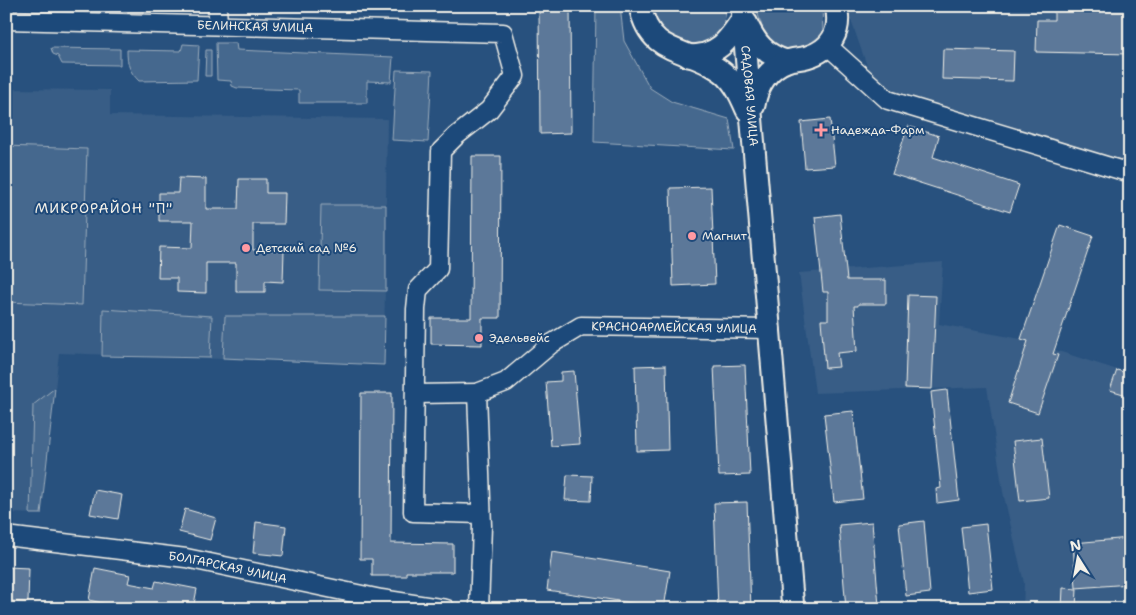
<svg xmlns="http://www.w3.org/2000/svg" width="1136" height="615" font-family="'Shantell Sans',sans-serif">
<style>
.built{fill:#375d86}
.green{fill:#45688e;stroke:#9cacbb}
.building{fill:#5b7899;stroke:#f4f1e8}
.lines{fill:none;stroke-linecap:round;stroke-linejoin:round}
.minor-casing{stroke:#f4f1e8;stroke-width:21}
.major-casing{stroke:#f4f1e8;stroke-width:25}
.minor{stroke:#1f4a7a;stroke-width:18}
.major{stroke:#1f4a7a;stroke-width:21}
.poi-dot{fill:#ff9aa2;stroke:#1f4a7a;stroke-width:2}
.labels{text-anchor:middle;stroke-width:4;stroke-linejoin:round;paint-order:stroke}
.street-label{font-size:12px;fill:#f4f1e8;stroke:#1f4a7a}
.poi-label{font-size:12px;fill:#f4f1e8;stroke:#1f4a7a;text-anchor:start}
.neighbourhood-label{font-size:14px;letter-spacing:1px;fill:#f4f1e8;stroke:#1f4a7a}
</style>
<rect width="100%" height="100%" fill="#28517e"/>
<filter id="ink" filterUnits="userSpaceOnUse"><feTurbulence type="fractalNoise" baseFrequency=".02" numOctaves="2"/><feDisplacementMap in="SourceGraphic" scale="10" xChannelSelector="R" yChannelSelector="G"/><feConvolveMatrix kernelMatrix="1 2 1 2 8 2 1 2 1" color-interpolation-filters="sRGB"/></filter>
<g filter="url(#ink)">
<g class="built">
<path d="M 846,6 L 1130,6 L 1130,164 L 875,89 Z"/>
<path d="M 6,89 L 110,90 L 110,115 L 387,119 L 384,365 L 59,353 L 41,514 L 6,513 Z"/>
<path d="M 943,262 L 939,324 L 1021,339 L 1130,374 L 1130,609 L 1023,609 L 1024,583 L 1003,492 L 987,387 L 815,393 L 799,273 Z"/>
</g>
<g class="green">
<path d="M 596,6 L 620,6 L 624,41 L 650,88 L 672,102 L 729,119 L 734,150 L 594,142 Z"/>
<path d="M 652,6 L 822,6 L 823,33 L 805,48 L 779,50 L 767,42 L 756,8 L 726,11 L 723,28 L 709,46 L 688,51 C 668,39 654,32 652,6 Z"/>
<path d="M 216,43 L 236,43 L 237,50 L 393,57 L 391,82 L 367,81 L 367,103 L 299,103 L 299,90 L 237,88 L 232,86 L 231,81 L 217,80 Z"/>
<path d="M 183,44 L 199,45 L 197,80 L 139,81 C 129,71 127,64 127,50 L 181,51 Z"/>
<path d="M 51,48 L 120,49 L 120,65 L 62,64 L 58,56 L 53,54 Z"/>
<path d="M 206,50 L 211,50 L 211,76 L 205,76 Z"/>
<path d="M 396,70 L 432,71 L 428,142 L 392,140 Z"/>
<path d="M 6,146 L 87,149 L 82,305 L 6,302 Z"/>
<path d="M 321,205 L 386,205 L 386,291 L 319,290 Z"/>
<path d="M 103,309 L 212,316 L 210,358 L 102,356 Z"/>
<path d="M 225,316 L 385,316 L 384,365 L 223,358 Z"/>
<path d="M 55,388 L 41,514 L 30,514 L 33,405 Z"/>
</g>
<g class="building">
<path d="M 539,6 L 570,6 L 571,133 L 540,134 Z"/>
<path d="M 1054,6 L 1130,6 L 1130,54 L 1036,52 L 1037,20 L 1054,20 Z"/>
<path d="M 943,49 L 1014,51 L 1013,81 L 942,79 Z"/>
<path d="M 830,119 L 835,166 L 805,168 L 801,122 Z"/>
<path d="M 908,126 L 939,136 L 933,157 L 1019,185 L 1010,212 L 892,174 Z"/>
<path d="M 472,156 L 501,156 L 500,318 L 482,318 L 482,345 L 431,344 L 431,318 L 471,318 Z"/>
<path d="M 179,178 L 206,179 L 206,209 L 238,209 L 239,179 L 266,179 L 266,193 L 285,193 L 284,224 L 253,224 L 253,250 L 284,250 L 283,282 L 265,281 L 265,292 L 236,292 L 236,263 L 206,263 L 206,293 L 177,292 L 177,278 L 158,278 L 159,247 L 192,248 L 193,221 L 159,221 L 159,193 L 178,193 Z"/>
<path d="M 711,187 L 715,284 L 673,286 L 670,188 Z"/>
<path d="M 840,214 L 847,280 L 886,280 L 886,304 L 858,304 L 858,306 L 854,306 L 857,351 L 837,353 L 839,367 L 825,368 L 821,320 L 828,320 L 828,292 L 823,292 L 815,217 Z"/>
<path d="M 1060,225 L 1093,236 L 1053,354 L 1058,355 L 1038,413 L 1008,403 L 1028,341 L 1021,339 Z"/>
<path d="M 908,295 L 936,296 L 932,389 L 905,388 Z"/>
<path d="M 666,365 L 668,450 L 637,451 L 635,366 Z"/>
<path d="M 745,365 L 750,475 L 719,476 L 714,366 Z"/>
<path d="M 1117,370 L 1130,374 L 1130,396 L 1110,390 Z"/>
<path d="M 574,371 L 580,444 L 551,446 L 546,382 L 561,381 L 561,372 Z"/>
<path d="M 947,390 L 959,500 L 937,503 L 936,489 L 941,488 L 931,392 Z"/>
<path d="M 361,393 L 392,393 L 391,543 L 453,544 L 453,572 L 406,572 L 406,576 L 372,576 L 372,559 L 360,559 Z"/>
<path d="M 853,411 L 863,499 L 834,502 L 824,414 Z"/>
<path d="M 1042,438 L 1049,498 L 1020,501 L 1013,441 Z"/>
<path d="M 567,475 L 592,476 L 591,501 L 565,500 Z"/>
<path d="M 95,490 L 122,495 L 118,519 L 90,514 Z"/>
<path d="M 747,502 L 751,609 L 718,609 L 714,503 Z"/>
<path d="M 185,509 L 216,518 L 210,540 L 179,532 Z"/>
<path d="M 924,521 L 930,593 L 906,596 L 899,524 Z"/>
<path d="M 256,522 L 286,526 L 283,556 L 253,553 Z"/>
<path d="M 872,522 L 879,606 L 846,609 L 839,525 Z"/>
<path d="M 986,524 L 993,589 L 968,592 L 961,527 Z"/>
<path d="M 1130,538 L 1130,584 L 1076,588 L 1073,543 Z"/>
<path d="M 552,552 L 670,571 L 664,608 L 547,590 Z"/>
<path d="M 7,567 L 29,568 L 28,602 L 6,601 Z"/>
<path d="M 95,568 L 130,575 L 128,583 L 154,588 L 156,581 L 197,589 L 193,609 L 127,609 L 89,600 Z"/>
<path d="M 1063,588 L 1077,589 L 1076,609 L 1062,609 Z"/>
</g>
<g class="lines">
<g class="minor-casing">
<g id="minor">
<path d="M 217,6 L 218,25"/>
<path id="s1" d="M 6,20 L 503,33 L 515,76 L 489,110 L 456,136 L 441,151 L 438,269 L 418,290 L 416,309 L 413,512 L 481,514"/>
<path d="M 828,46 L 888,100 L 1130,173"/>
<path id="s2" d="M 477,393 L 506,382 L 551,344 L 581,326 L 771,329"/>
<path d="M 416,394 L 477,393 L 482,526 L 479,609"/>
<path id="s3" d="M 6,536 L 186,558 L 381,599 L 446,609"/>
</g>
</g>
<g class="major-casing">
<g id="major">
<path d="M 640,6 C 650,56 685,47 718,69 C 733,78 740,94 747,110"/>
<path id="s4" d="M 742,6 L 793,609"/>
<path d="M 746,22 C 755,42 765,55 786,61"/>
<path d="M 688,56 C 718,56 728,41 743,18"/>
<path d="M 754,105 C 757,86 768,68 787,61 C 793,59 800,59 807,57 C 831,50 842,31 836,6"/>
</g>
</g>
<use href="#minor" class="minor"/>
<use href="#major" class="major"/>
</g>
</g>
<g class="poi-dot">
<path d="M818.5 122.5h5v5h5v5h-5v5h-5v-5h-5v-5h5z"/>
<circle cx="692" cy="236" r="5"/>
<circle cx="246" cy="248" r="5"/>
<circle cx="479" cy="338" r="5"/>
</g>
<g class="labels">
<g class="street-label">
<text dy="4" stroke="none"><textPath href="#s1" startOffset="249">БЕЛИНСКАЯ УЛИЦА</textPath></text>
<text dy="4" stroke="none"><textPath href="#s4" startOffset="90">САДОВАЯ УЛИЦА</textPath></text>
<text dy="4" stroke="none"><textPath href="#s2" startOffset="218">КРАСНОАРМЕЙСКАЯ УЛИЦА</textPath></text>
<text dy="4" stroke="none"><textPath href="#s3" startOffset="224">БОЛГАРСКАЯ УЛИЦА</textPath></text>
</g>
<g class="poi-label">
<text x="831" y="134">Надежда-Фарм</text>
<text x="702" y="240">Магнит</text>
<text x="256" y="252">Детский сад №6</text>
<text x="489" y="342">Эдельвейс</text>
</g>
<g class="neighbourhood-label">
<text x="104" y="213">МИКРОРАЙОН "П"</text>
</g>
</g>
<rect width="1136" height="615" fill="none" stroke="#1f4a7a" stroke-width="25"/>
<rect x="12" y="12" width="1111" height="590" fill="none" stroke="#f4f1e8" stroke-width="2" filter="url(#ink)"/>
<g transform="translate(1078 558) rotate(349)" stroke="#1f4a7a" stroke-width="4" paint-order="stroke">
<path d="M0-4L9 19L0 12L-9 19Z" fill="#f4f1e8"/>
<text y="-8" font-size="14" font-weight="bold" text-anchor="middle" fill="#f4f1e8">N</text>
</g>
</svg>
